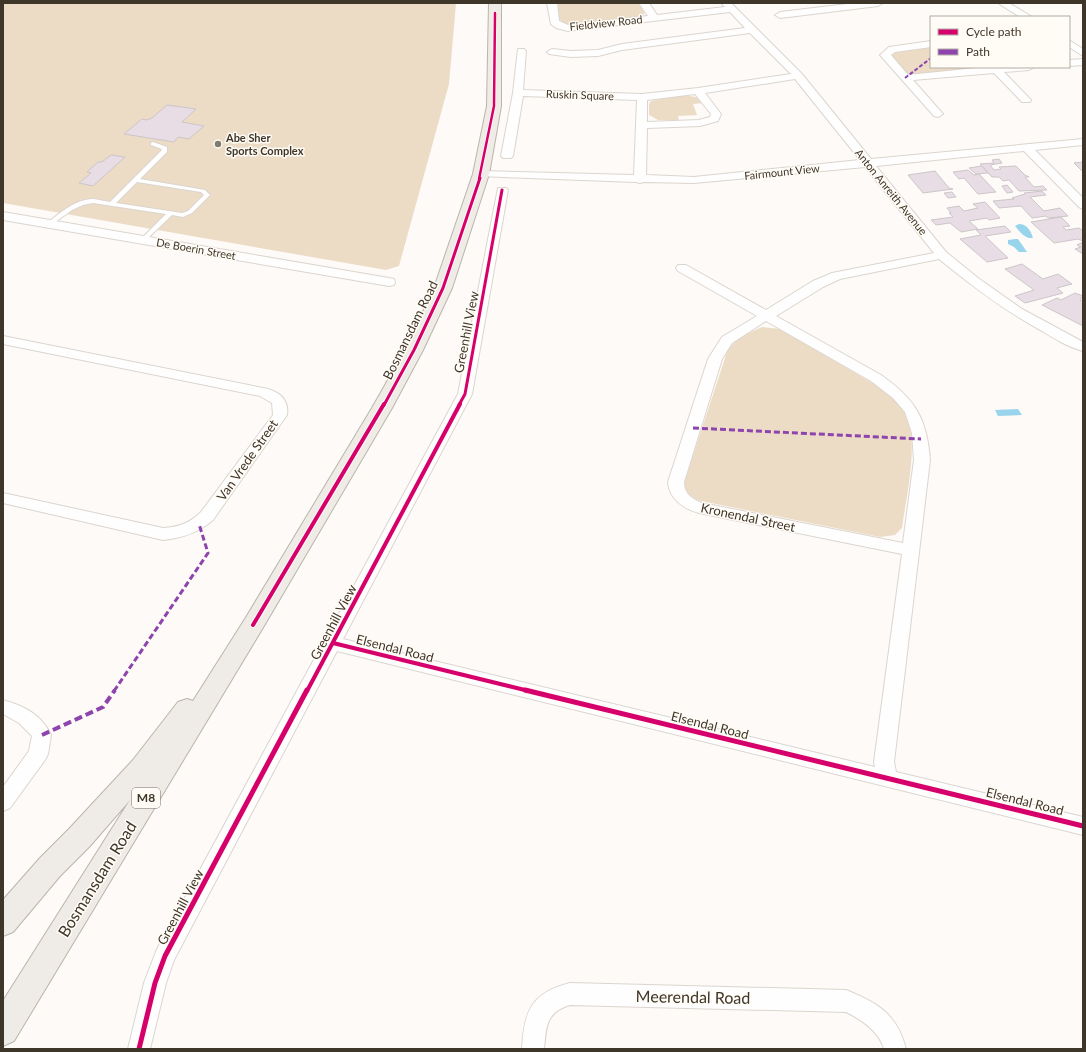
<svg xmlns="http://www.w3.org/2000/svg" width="1086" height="1052" font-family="Lato,sans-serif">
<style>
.green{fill:#ecdcc6}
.water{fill:#98d5ec}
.building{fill:#e8dce5;stroke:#ccc6c9}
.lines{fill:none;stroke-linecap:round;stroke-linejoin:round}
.service-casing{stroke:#dbd5ce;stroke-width:2}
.minor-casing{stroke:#dbd5ce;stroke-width:2}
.primary-casing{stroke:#bbb4a9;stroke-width:2}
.service{fill:#fffefe;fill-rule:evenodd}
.minor{fill:#fffefe;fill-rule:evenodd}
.primary{fill:#efebe6;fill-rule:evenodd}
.quiet-far2{stroke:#8e44ad;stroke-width:2;stroke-dasharray:4 2;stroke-linecap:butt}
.quiet-far1{stroke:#8e44ad;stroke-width:3;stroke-dasharray:6 3;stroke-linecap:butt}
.quiet{stroke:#8e44ad;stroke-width:4;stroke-dasharray:8 4;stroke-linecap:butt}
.cycleway-far3-casing{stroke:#fffbf5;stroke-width:4}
.cycleway-far2-casing{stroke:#fffbf5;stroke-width:5}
.cycleway-far1-casing{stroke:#fffbf5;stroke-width:6}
.cycleway-casing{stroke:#fffbf5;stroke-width:8}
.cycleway-far3{stroke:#d6006c;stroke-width:2.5}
.cycleway-far2{stroke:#d6006c;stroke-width:3}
.cycleway-far1{stroke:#d6006c;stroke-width:4}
.cycleway{stroke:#d6006c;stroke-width:5}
.poi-dot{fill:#827b72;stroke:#fffbf5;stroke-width:1.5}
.labels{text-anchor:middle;stroke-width:3;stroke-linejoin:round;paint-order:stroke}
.far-street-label{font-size:11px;fill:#3f362a;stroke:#fffbf5}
.far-poi-label{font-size:11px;font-weight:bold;fill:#3f362a;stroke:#fffbf5;text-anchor:start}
.shield{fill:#fffbf5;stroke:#797167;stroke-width:1}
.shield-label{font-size:12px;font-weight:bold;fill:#3f362a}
.street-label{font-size:13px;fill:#3f362a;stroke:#fffbf5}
.near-street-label{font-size:16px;fill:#3f362a;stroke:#fffbf5}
</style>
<rect width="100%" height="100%" fill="#fdfaf7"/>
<g class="green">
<path d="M 3,3 L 456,3 L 449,84 L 399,266 L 386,270 L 3,203 Z"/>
<path d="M 555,3 L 638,3 L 644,12 L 644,15 L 639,17 L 567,25 C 558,21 556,13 555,3 Z"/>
<path d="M 931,46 L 931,67 L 979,67 L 979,68 L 913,75 L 906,73 L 891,57 L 890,54 L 892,52 Z"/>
<path d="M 683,95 L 696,97 L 703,103 L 693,104 L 697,115 L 678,116 L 679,121 L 658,120 L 649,115 L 649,104 L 651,101 Z"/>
<path d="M 762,327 L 780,329 L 879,387 C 889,395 899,403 905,414 C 920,441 906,497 902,528 L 895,535 L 880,537 L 701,501 C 692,498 685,493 684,483 L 728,349 L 740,337 Z"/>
</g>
<g class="water">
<path d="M 1019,224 C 1027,224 1031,231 1033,238 C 1025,239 1020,232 1015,226 Z"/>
<path d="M 1015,239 L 1018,239 L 1027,252 L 1019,252 L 1014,247 L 1008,244 L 1008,240 Z"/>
<path d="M 1018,409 L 1022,415 L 998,416 L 995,410 Z"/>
</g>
<g class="building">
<path d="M 167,105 L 196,109 L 182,122 L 204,126 L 189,139 L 178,137 L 174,142 L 124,134 L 142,119 L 147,120 L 152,118 Z"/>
<path d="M 111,155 L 125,157 L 93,186 L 79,183 L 91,173 L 87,172 L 98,162 L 102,162 Z"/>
<path d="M 999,159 L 1002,163 L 990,165 L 994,170 L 1001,169 L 999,167 L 1016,166 L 1025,175 L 1029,177 L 1025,177 L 1034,187 L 1043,186 L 1047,190 L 1019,191 L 1009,180 L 1003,181 L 999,177 L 992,177 L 980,164 L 994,163 L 992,160 Z"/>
<path d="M 1083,162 L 1083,172 L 1074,163 Z"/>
<path d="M 982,166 L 988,173 L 976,174 L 969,168 Z"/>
<path d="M 968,170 L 974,175 L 979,174 L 996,192 L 978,194 L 964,178 L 959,179 L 953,172 Z"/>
<path d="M 935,171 L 949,188 L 953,189 L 923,193 L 908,175 Z"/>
<path d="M 1007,185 L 1013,192 L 1007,193 L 1002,186 Z"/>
<path d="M 1042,191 L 1046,195 L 1030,197 L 1044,211 L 1060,208 L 1068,216 L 1048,218 L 1046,216 L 1032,218 L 1021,206 L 999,208 L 993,201 L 1014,199 L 1012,198 L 1025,194 L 1024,193 Z"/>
<path d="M 952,192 L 956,197 L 948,198 L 944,193 Z"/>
<path d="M 985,202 L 1000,218 L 989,220 L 987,218 L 969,221 L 978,229 L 961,232 L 950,223 L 936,225 L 931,220 L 953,217 L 949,213 L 951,213 L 947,208 L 959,206 L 964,211 L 978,208 L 973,204 Z"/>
<path d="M 1061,217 L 1070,226 L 1063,227 L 1066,230 L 1079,228 L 1083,231 L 1083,241 L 1078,239 L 1054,243 L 1031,222 Z"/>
<path d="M 1005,226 L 1011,232 L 985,236 L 1008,258 L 987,262 L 960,239 L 981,235 L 976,230 Z"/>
<path d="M 1083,242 L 1083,254 L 1075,249 L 1081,247 L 1077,245 Z"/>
<path d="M 1022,264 L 1043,279 L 1058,274 L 1072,284 L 1057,288 L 1063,293 L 1025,303 L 1015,296 L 1034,290 L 1005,269 Z"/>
<path d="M 1075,293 L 1083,296 L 1080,300 L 1083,302 L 1083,326 L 1042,305 L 1057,298 L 1061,300 Z"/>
</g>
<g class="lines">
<g class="service-casing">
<path id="service" d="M 153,142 L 167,147 L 167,152 L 140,179 L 205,190 L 210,195 L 192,213 L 183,217 L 172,215 L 145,241 L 143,242 L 140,240 L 166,214 L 93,203 L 83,205 L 72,210 L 51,225 L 47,225 L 47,223 C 60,213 77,198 94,199 C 99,200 105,201 110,202 L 161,151 L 162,149 L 151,145 L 151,143 ZM 137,182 L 201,192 L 204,195 L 188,211 L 182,213 L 116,203 Z"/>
</g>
<g class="minor-casing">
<g id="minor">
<path d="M 547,3 L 557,3 L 559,21 L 568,25 L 648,16 L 639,3 L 649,3 L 657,15 L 725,7 L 721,3 L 731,3 L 802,74 L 871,159 L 1083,139 L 1083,145 L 1035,150 L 1083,198 L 1083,209 L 1079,207 L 1024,151 L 876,166 L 946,252 L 978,278 L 1022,309 L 1083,342 L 1083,351 C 1068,347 1055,339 1042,331 C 1005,311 972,286 939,259 L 840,279 L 823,287 L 776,316 L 881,375 C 915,399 927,418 930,460 L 894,762 L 896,772 L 1083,817 L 1083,835 L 337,651 L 174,960 L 166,983 L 150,1049 L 128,1049 L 144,983 L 157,949 L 458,394 L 498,188 L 506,188 L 508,190 L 472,394 L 343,639 L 875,767 L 874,762 L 902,554 L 699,513 C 684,509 669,499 668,482 L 708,359 L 722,337 L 757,316 L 678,271 L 676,268 L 678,265 L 686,265 L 766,310 L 813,281 L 832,273 L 934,253 L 865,167 L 694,183 L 644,182 L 640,183 L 636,182 L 477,176 L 475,174 L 477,172 L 481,171 L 634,175 L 637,100 L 523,96 L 513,156 L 511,158 L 503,158 L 501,156 L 513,93 L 518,49 L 524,49 L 526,51 L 523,90 L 642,94 L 698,88 L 791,74 L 750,33 L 622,50 L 598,56 L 571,57 L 549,54 L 547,52 L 552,49 L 571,51 L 598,50 L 622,44 L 745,28 L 730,12 L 568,31 L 556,28 L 551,24 ZM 795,79 L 860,160 L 694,177 L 646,175 L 647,128 L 700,126 L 718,121 L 721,114 L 705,93 ZM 695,94 L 711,114 L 710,117 L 699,120 L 647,122 L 647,100 ZM 766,321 L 871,381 L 893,398 L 905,412 L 912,433 L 914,460 L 903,543 L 702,503 C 692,499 684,494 684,482 L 722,359 L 732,343 Z"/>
<path d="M 856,3 L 883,3 L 878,6 L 780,18 L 775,15 L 780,12 Z"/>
<path d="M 998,3 L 1009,3 L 1032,17 L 1020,17 Z"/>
<path d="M 1069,40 L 1083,49 L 1083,56 L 1069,47 Z"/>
<path d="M 931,41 L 931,47 L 895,52 L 891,55 L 908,75 L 986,67 L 1034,67 L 1029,70 L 1004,72 L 1031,100 L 1030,102 L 1022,102 L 994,73 L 913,80 L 943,114 L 938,117 L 934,116 L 880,55 L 889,47 Z"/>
<path d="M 1083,59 L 1083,65 L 1069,66 L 1069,60 Z"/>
<path d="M 3,212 L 389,278 L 394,279 L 395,282 L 394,285 L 389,286 L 3,220 Z"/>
<path d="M 3,336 L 268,389 C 281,393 289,401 287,415 L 213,520 C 198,533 182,538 163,540 L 3,503 L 3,493 L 163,528 C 179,527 190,523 201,512 L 273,415 L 272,403 L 260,396 L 3,344 Z"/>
<path d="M 3,700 C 24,706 41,714 51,735 L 48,754 L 45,760 L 10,808 L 3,811 L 3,787 L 29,751 L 32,736 L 19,723 L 3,714 Z"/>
<path d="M 570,983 L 846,990 C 878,1003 897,1014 906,1049 L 884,1049 C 879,1031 862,1020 846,1012 L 570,1005 C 546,1012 546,1027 544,1049 L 522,1049 C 524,1011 531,993 570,983 Z"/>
</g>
</g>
<g class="primary-casing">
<path id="primary" d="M 489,3 L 501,3 L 501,106 L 489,174 L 452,288 L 423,350 L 392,408 L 261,631 L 14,1041 L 3,1046 L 3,1001 L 130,800 L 89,847 L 60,876 L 13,932 L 3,936 L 3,900 L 40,858 L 69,829 L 133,760 L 178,702 L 187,699 L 193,701 L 245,619 L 372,408 L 405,350 L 434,288 L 473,174 L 487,106 Z"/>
</g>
<use href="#service" class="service"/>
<use href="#minor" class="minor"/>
<use href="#primary" class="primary"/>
<path class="quiet-far2" d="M 905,78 L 931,58"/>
<g class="quiet-far1">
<path d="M 693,428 L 921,439"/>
<path d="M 114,691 L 208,553 L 199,524"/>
</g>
<path class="quiet" d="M 42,735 L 103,707 L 115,690"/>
<g class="cycleway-far3-casing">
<path id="cycleway-far3" d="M 479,179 L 494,106 L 495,13"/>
</g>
<g class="cycleway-far2-casing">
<g id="cycleway-far2">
<path d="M 384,405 L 414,350 L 443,288 L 480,178"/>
<path d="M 459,405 L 465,394 L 502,190"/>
</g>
</g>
<g class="cycleway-far1-casing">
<g id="cycleway-far1">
<path d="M 253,625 L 384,404"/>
<path d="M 333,643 L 529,691"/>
<path d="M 307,691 L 460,404"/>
</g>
</g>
<g class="cycleway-casing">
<g id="cycleway">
<path d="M 525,690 L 1083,826"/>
<path d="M 139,1049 L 155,983 L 165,956 L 307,690"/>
</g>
</g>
<use href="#cycleway-far3" class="cycleway-far3"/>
<use href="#cycleway-far2" class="cycleway-far2"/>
<use href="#cycleway-far1" class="cycleway-far1"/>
<use href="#cycleway" class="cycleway"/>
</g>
<circle class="poi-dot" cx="218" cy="144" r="4"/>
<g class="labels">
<g class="far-street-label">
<text transform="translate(606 23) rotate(-6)" y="4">Fieldview Road</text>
<text transform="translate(580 95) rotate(2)" y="4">Ruskin Square</text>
<text transform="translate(782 172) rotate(-6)" y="4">Fairmount View</text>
<text transform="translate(891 192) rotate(51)" y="4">Anton Anreith Avenue</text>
<text transform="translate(196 249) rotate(10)" y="4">De Boerin Street</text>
</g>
<g class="far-poi-label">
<text x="226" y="142">Abe Sher<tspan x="226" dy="13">Sports Complex</tspan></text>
</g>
<rect class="shield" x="132" y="788" width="28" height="20" rx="3"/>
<g class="shield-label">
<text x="146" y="802">M8</text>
</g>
<g class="street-label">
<text transform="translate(410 330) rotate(-64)" y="5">Bosmansdam Road</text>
<text transform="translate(466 332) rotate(-79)" y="5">Greenhill View</text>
<text transform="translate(247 460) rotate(-55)" y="5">Van Vrede Street</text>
<text transform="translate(748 517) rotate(12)" y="5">Kronendal Street</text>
<text transform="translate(333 622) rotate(-62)" y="5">Greenhill View</text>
<text transform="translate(395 648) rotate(14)" y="5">Elsendal Road</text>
<text transform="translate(710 725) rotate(14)" y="5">Elsendal Road</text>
<text transform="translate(1025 801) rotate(14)" y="5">Elsendal Road</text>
<text transform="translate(180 907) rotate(-62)" y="5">Greenhill View</text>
</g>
<g class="near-street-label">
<text transform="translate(97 879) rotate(-58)" y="6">Bosmansdam Road</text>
<text transform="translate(693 997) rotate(1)" y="6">Meerendal Road</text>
</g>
</g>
<rect width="1086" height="1052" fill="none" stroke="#3f362a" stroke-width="8"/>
<rect x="930" y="16" width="140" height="52" fill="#fffbf5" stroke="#b2aca4"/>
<rect x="938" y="29" width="20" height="6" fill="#d6006c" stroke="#b2aca4"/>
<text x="966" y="36" font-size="12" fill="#3f362a">Cycle path</text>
<rect x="938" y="49" width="20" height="6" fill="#8e44ad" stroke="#b2aca4"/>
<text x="966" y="56" font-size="12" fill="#3f362a">Path</text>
</svg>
